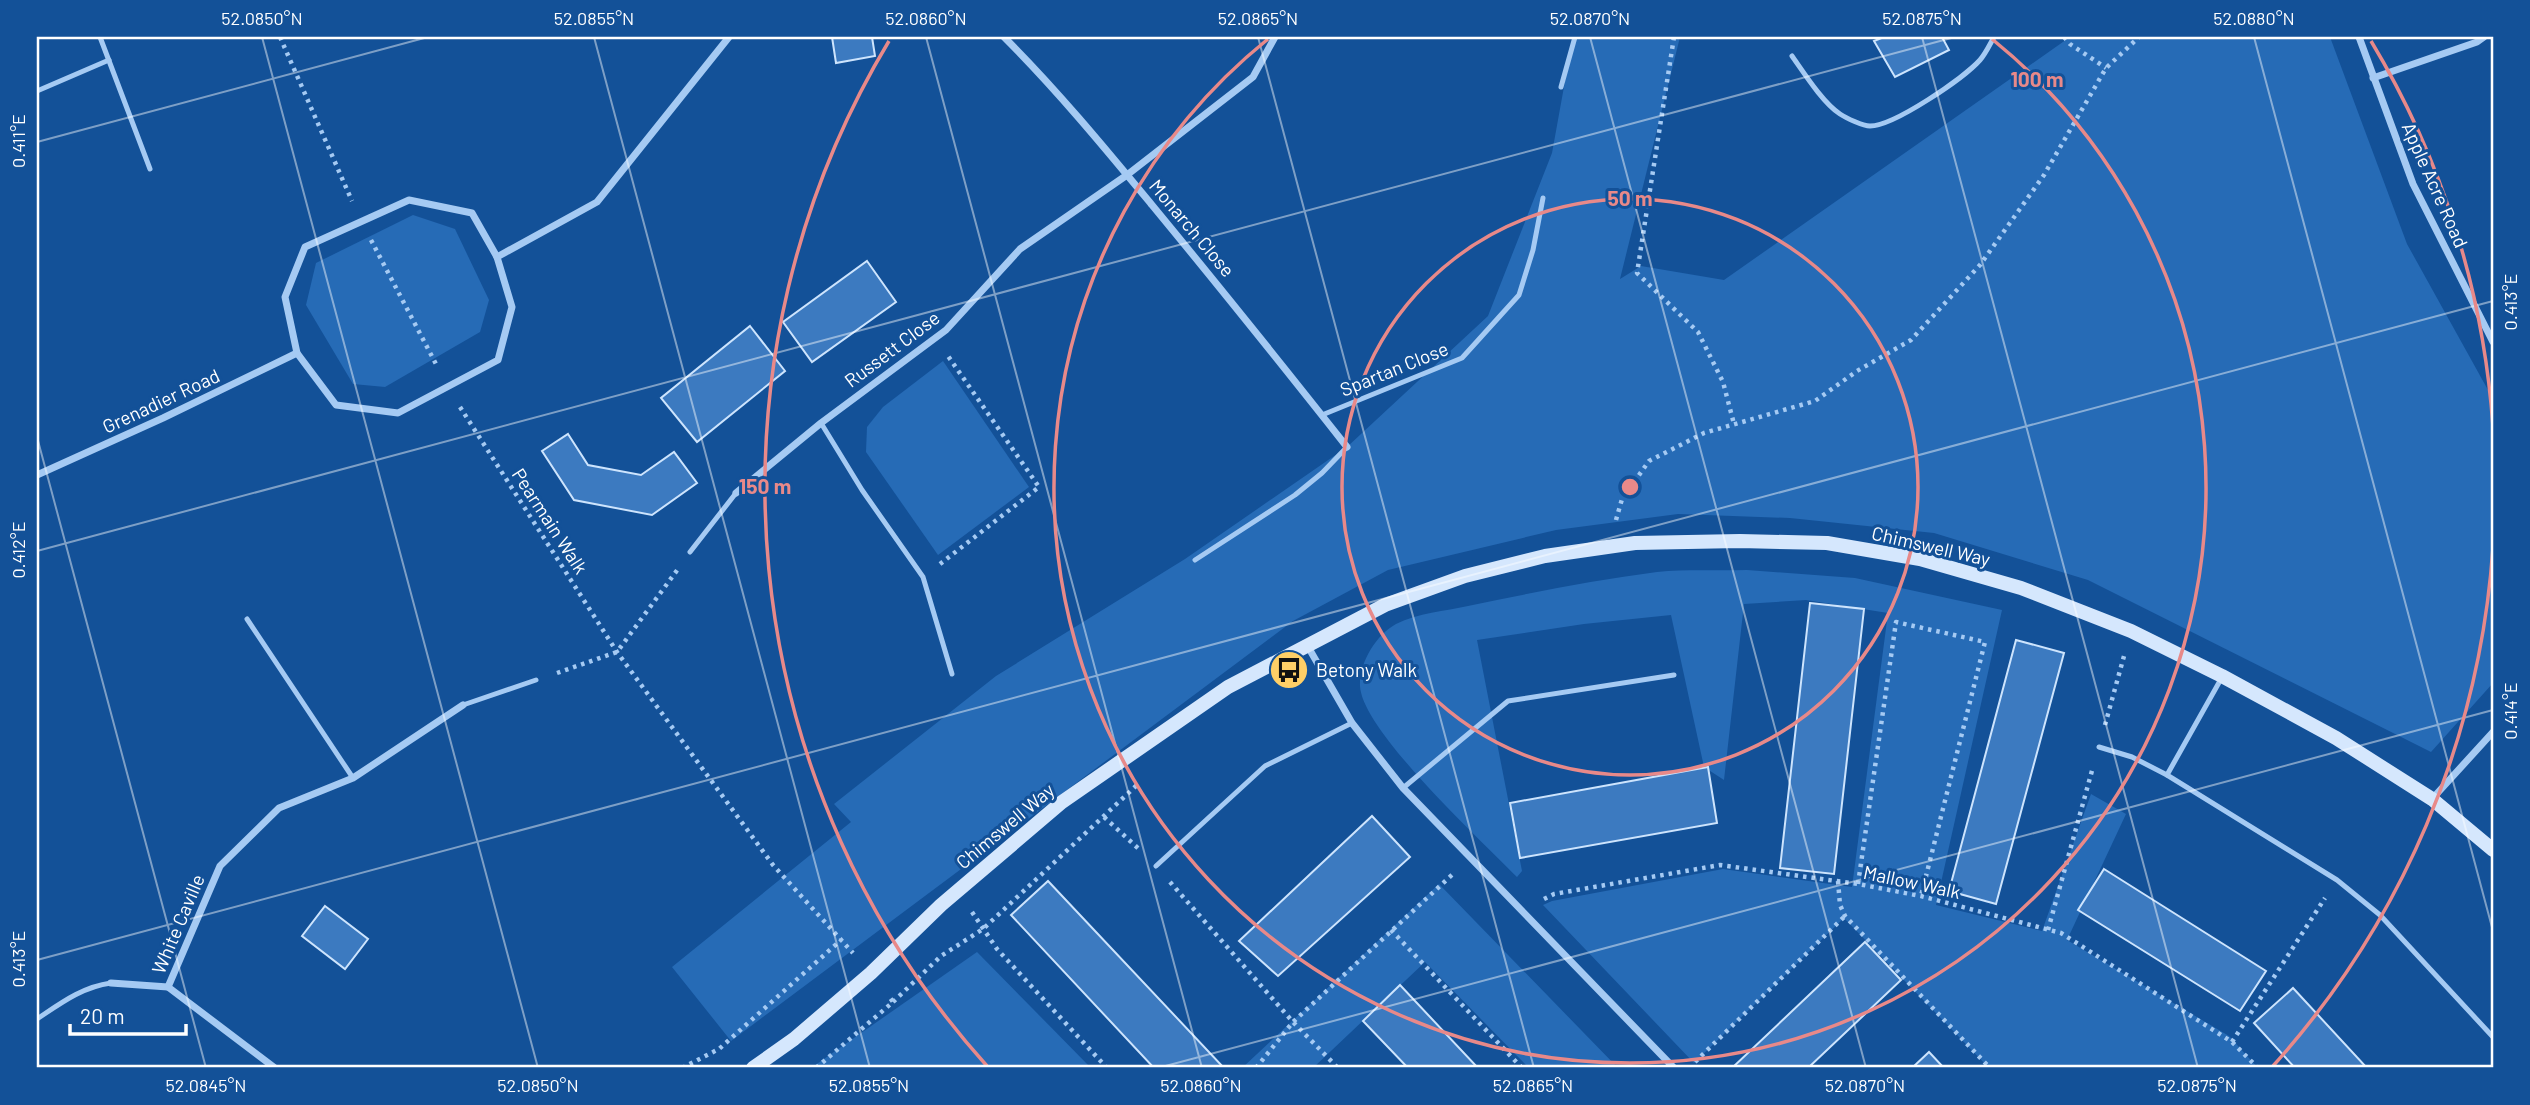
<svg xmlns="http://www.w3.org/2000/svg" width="2530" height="1105" font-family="Barlow,sans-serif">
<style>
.green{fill:#266bb6}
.building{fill:#3c7ac0;stroke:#cde4fd;stroke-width:2}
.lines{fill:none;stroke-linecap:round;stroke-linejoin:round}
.path{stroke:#a5caf3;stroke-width:4.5;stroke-dasharray:3.5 5;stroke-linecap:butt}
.lane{stroke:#a5caf3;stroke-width:5}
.street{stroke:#a5caf3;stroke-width:7}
.secondary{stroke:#d5e7fd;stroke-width:14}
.ticks{fill:none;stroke:#fff;stroke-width:2;stroke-opacity:0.45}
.ring{fill:none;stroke:#e88989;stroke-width:3.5}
.labels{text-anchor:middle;stroke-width:6;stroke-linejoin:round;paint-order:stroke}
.street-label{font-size:19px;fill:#fff;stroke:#135198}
.poi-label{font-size:19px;fill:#fff;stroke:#135198;text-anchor:start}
.centre{fill:#e88989;stroke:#135198;stroke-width:3.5}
.ring-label{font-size:21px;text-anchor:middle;font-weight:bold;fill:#e88989;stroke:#135198;stroke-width:6;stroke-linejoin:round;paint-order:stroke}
.neatline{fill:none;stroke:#fff;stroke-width:2.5}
.ticks-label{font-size:18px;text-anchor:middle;fill:#fff}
</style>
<rect width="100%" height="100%" fill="#135198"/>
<g class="green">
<path d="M 1573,37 L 1680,37 L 1620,279 L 1641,266 L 1724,280 L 2070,37 L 2330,37 L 2407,244 L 2493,399 L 2493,683 L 2431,752 L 2088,580 L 1934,533 L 1790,518 L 1678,514 L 1556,530 L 1388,570 L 1293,621 L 731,1041 L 672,967 L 851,822 L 834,804 L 996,676 L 1185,559 L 1347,447 L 1488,316 L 1552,153 Z"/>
<path d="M 413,215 L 455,229 L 489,300 L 480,332 L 385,387 L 353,384 L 306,305 L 316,263 Z"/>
<path d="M 943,361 L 1029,487 L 938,555 L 866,452 L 867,427 L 883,407 Z"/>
<path d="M 1747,570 L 1855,578 L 2002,610 L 1936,905 L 2042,931 L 2091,794 L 2126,814 L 2067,940 L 2229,1036 L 2258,1068 L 1989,1068 L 1844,918 L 1694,1063 L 1543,905 L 1552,901 L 1723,869 L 1852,887 L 1888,613 L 1806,600 L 1744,604 L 1724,780 L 1704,767 L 1671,615 L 1584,624 L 1477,640 L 1522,871 L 1517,877 C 1482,841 1362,731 1360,686 C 1359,663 1376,635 1396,624 C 1418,613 1445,611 1468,606 C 1531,593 1594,580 1657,572 C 1686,569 1717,571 1747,570 Z"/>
<path d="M 1439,884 L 1618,1068 L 1529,1068 L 1425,962 L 1313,1068 L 1242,1068 Z"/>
<path d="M 977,952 L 1091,1068 L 811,1068 Z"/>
</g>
<g class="building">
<path d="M 832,37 L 872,37 L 875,56 L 836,63 Z"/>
<path d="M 1884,37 L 1942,37 L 1949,50 L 1895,77 L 1874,41 Z"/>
<path d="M 867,261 L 896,302 L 812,362 L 783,322 Z"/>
<path d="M 750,326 L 785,371 L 697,442 L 661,398 Z"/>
<path d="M 568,434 L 588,465 L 641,475 L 674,452 L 697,483 L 652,515 L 574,500 L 542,451 Z"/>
<path d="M 1810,603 L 1864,609 L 1834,874 L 1780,868 Z"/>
<path d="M 2016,640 L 2064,653 L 1996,904 L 1949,891 Z"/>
<path d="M 1708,767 L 1717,823 L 1520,858 L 1510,803 Z"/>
<path d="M 1372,816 L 1410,857 L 1278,976 L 1239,941 Z"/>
<path d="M 2104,869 L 2266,971 L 2240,1011 L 2078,910 Z"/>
<path d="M 1048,881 L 1224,1068 L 1154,1068 L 1011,915 Z"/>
<path d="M 325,906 L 368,939 L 345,969 L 302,936 Z"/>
<path d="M 1865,942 L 1901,980 L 1808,1068 L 1732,1068 Z"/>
<path d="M 1400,985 L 1478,1068 L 1408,1068 L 1363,1021 Z"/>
<path d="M 2293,988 L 2367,1068 L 2295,1068 L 2254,1023 Z"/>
<path d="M 1929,1052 L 1944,1068 L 1912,1068 Z"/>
</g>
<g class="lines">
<g class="path">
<path d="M 280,37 L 352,201"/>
<path d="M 1674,37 L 1637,273 L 1698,332 L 1723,382 L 1734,424"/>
<path d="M 2064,37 L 2070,44 L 2106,68"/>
<path d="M 371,240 L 437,366"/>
<path d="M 460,407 L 617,652 L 773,865 L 853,953"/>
<path d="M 1616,520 L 1622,499 L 1649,461 L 1704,433 L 1815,401 L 1857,371 L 1911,340 L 1980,265 L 2044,175 L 2106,68 L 2139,37"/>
<path d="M 940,564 L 1039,487 L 948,356"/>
<path d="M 557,673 L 617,652 L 678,569"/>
<path d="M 2105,725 L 2124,656"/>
<path d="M 1104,817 L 1140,850"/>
<path d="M 1838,881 L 1840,905 L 1845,916 L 1990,1068"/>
<path d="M 1170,882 L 1293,1022 L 1338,1068"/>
<path d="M 1858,884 L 1896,622 L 1985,642 L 1921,896"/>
<path d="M 1544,899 L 1554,894 L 1720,865 L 1858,884 L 1921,896 L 2061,933 L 2232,1042 L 2258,1068"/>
<path d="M 972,912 L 997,949 L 1107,1068"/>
<path d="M 1391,930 L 1522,1068"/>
<path d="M 2048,930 L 2093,767"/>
<path d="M 893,1002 L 941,956 L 983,929 L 1137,785"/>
<path d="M 2232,1042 L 2325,898"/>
<path d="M 1695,1062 L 1845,916"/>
<path d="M 682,1068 L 719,1049 L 841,940"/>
<path d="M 816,1068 L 893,1002 L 888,995"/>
<path d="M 1256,1068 L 1293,1022 L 1454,873"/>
</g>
<g class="lane">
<path d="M 100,37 L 150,169"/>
<path d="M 1792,56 C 1804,73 1823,103 1840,114 C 1846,118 1863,126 1870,126 C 1894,126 1964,78 1980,60 C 1986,53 1990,44 1994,37"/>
<path d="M 1561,87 L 1575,37"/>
<path d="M 37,91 L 109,60"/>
<path d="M 1322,415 L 1462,358 L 1519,295 L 1533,250 L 1543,198"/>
<path d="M 821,423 L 862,490 L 923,577 L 952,674"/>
<path d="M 690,552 L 736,493"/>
<path d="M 1195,560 L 1295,495 L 1322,473 L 1347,447"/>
<path d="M 247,619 L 353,778"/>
<path d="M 2221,679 L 2167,775 L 2337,880 L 2380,915 L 2493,1037"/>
<path d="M 463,705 L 536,680"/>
<path d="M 2099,747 L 2132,757 L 2167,775"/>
<path d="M 1403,788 L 1508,701 L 1674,675"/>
<path d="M 1156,866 L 1265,766 L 1352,723"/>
<path d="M 37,1019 C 61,1003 82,987 111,983"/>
</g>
<g class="street">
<path d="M 1004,37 C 1057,90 1104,147 1152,205 C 1218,285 1283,366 1347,447"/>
<path d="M 2359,37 L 2413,184 L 2493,342"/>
<path d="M 2373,78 L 2477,42 L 2484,37"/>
<path d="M 409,200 L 472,213 L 497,257 L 512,307 L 498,360 L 398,413 L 336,405 L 297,353 L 285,297 L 305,247 Z"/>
<path d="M 497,257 L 597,202 L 729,37"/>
<path d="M 37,475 L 163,418 L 297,353"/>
<path d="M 736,493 L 821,423 L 946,330 L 1020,249 L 1127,175 L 1253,77 L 1275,37"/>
<path d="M 1307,645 L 1352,723 L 1403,788 L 1674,1068"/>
<path d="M 2432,799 L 2493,732"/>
<path d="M 111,983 L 168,987"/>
<path d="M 275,1068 L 168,987 L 220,866 L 279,808 L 353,778 L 463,705"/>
</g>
<path class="secondary" d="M 753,1068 L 794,1039 L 871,973 L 941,905 L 1062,802 L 1228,687 L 1385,605 L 1465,576 L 1545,556 L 1635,543 L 1740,541 L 1827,543 L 1920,559 L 2021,588 L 2131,631 L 2222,676 L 2336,738 L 2432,799 L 2493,850"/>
</g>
<path class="ticks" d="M 262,37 L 538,1068M 594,37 L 870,1068M 926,37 L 1202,1068M 1258,37 L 1534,1068M 1590,37 L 1866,1068M 1922,37 L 2198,1068M 2254,37 L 2493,931M 37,142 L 428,37M 37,437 L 206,1068M 37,551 L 1955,37M 37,960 L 2493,301M 1158,1068 L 2493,710"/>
<g class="ring">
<circle cx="1630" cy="487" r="288"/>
<path d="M1992 39A576 576 0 1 1 1268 39"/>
<path d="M2493 547A865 865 0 0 1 2273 1066M987 1066A865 865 0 0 1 889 41M2371 41A865 865 0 0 1 2493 427"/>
</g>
<defs>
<g id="bus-disc" transform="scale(2.0125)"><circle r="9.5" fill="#ffcf67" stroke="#135198"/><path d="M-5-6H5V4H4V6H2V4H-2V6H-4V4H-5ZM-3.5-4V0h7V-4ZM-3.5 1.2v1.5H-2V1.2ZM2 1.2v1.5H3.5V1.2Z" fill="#111"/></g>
</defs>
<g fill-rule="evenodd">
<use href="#bus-disc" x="1289" y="670"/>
</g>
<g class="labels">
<g class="street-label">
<text transform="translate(2435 185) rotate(66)" y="7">Apple Acre Road</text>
<text transform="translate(1192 228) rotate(50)" y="7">Monarch Close</text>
<text transform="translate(892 349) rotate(-37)" y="7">Russett Close</text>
<text transform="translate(1394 369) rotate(-22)" y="7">Spartan Close</text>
<text transform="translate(161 401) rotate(-25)" y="7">Grenadier Road</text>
<text transform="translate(550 521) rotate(57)" y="7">Pearmain Walk</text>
<text transform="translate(1931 546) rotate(13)" y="7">Chimswell Way</text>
<text transform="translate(1005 826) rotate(-40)" y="7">Chimswell Way</text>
<text transform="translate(1912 882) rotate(12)" y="7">Mallow Walk</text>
<text transform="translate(178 924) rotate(-67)" y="7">White Caville</text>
</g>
<g class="poi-label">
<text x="1316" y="677">Betony Walk</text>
</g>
</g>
<circle cx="1630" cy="487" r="10" class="centre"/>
<g class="ring-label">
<text x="2037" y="87">100 m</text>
<text x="1630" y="206">50 m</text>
<text x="765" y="494">150 m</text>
</g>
<rect width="2530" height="1105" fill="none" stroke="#135198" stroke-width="77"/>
<path d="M70 1024v10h116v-10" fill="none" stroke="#ffffff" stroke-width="3.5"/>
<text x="80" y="1024" font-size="21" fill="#ffffff" stroke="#135198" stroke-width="5" paint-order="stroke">20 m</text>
<rect x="38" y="38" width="2454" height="1028" class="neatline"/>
<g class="ticks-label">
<text x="262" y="25">52.0850°N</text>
<text x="594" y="25">52.0855°N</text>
<text x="926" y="25">52.0860°N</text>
<text x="1258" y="25">52.0865°N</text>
<text x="1590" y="25">52.0870°N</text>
<text x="1922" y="25">52.0875°N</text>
<text x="2254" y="25">52.0880°N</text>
<text transform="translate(19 141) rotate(-90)" y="6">0.411°E</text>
<text transform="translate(2511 302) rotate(-90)" y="6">0.413°E</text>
<text transform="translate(19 550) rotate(-90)" y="6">0.412°E</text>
<text transform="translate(2511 711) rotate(-90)" y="6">0.414°E</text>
<text transform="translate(19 959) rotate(-90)" y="6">0.413°E</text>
<text x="206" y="1092">52.0845°N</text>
<text x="538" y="1092">52.0850°N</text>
<text x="869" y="1092">52.0855°N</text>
<text x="1201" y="1092">52.0860°N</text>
<text x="1533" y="1092">52.0865°N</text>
<text x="1865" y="1092">52.0870°N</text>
<text x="2197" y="1092">52.0875°N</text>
</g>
</svg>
